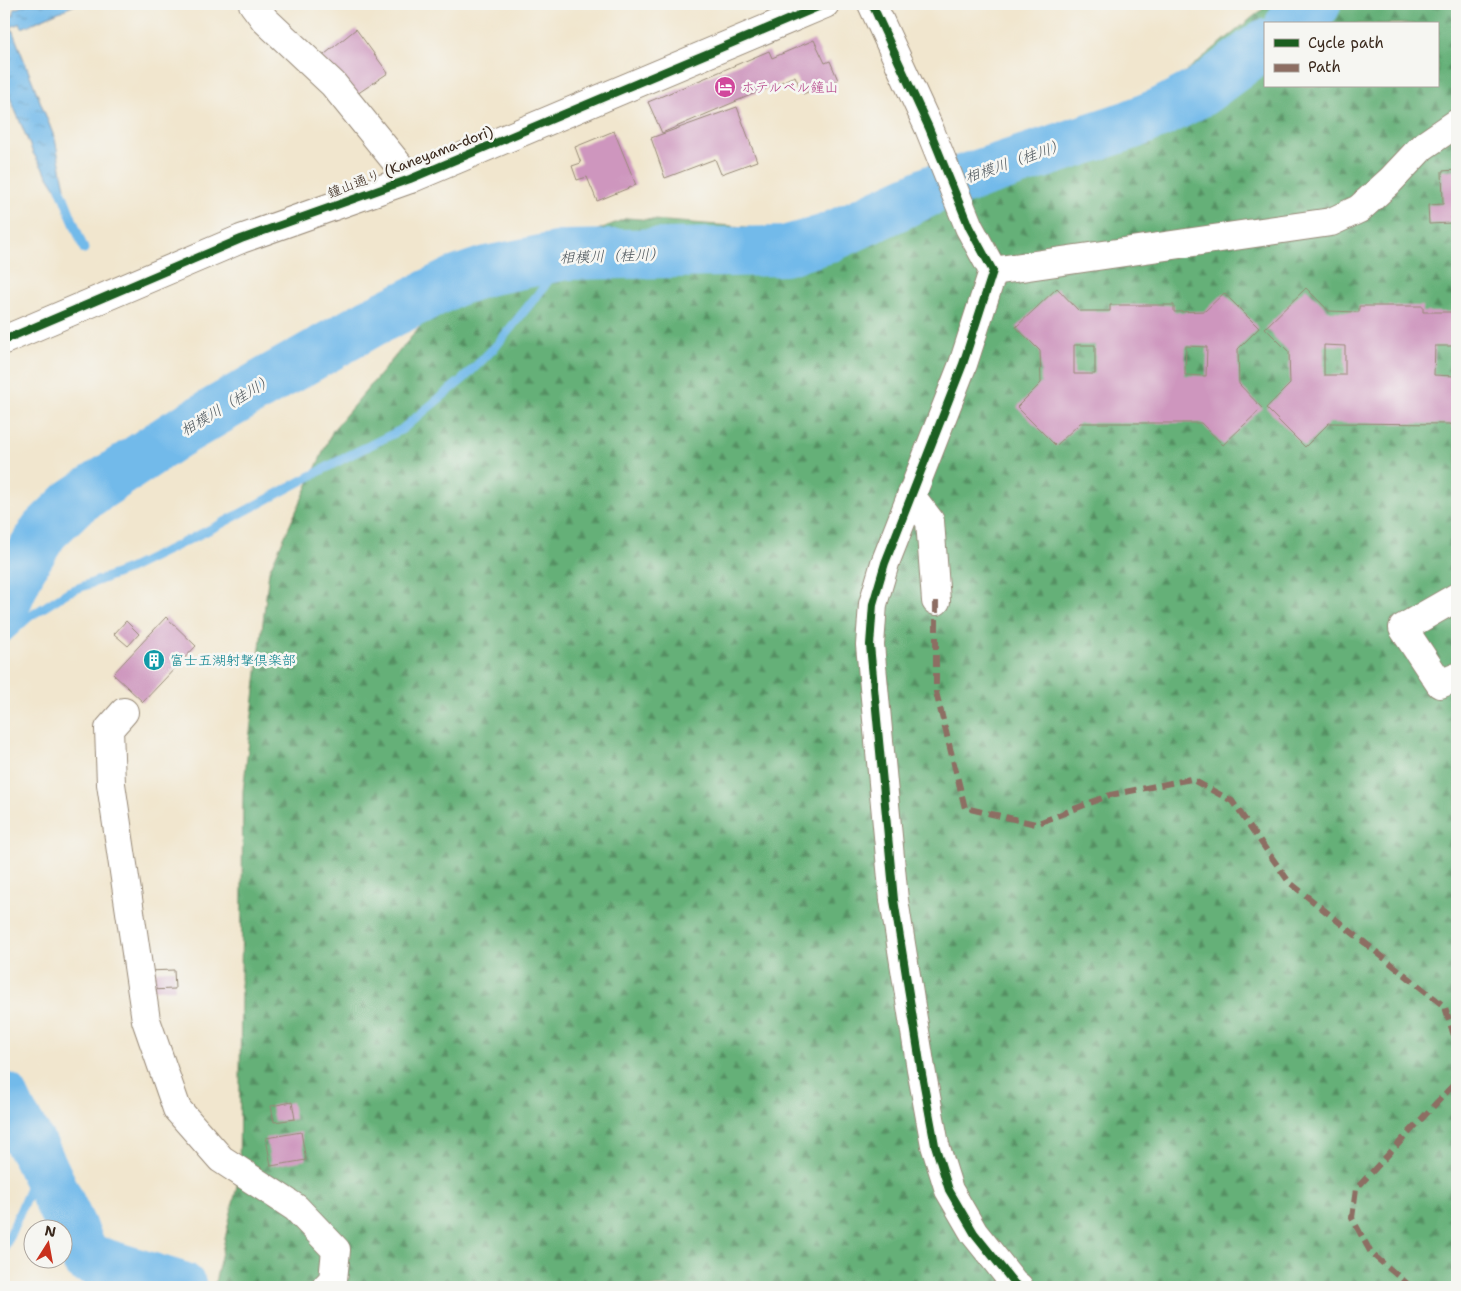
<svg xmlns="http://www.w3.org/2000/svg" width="1461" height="1291" font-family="'Shantell Sans','Klee One',sans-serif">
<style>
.forest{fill:url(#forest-firs);stroke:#506d4b;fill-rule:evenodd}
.water{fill:url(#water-ripples);stroke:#567284}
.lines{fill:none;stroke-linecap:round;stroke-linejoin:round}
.stream{stroke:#72baea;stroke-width:9}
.river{stroke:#72baea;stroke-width:50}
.building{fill:#ce96be;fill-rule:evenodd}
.minor-casing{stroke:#968876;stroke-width:30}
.minor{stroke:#fff;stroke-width:28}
.quiet{stroke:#8d6e63;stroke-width:6;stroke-dasharray:12 6;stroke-linecap:butt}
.cycleway-casing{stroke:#f6f6f2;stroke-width:11}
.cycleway{stroke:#1b5e20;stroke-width:8}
.labels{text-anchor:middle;stroke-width:5;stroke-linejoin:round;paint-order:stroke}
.hotel-label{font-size:14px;fill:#b23c85;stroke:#f6f6f2;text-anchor:start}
.street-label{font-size:14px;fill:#3b2a1e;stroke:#f6f6f2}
.culture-label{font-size:14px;fill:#0d838f;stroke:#f6f6f2;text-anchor:start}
.water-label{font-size:15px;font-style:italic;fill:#4c555b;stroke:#f6f6f2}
</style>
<defs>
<pattern id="forest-firs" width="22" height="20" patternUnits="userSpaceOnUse" patternTransform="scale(1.25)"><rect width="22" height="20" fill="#65b078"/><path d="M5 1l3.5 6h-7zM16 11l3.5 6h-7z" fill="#548f62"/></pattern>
<pattern id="water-ripples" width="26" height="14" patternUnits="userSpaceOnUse" patternTransform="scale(1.25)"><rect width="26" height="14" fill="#72baea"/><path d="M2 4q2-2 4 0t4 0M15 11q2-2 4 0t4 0" fill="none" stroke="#5f97bd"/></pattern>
</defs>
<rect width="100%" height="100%" fill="#f6f6f2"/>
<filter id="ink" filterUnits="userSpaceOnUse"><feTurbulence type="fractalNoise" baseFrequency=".02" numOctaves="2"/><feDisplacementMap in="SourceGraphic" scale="10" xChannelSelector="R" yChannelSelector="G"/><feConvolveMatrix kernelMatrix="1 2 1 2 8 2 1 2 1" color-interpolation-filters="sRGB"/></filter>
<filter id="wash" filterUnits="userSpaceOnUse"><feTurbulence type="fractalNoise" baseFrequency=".0096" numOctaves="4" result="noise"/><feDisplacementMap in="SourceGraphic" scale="20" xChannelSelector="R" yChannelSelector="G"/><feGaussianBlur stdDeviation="1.12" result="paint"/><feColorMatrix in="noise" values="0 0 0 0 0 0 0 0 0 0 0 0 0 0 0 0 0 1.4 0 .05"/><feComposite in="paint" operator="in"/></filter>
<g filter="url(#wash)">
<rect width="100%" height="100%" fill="#f1e6ce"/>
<path class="forest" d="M 1269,4 L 1457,4 L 1457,1287 L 214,1287 L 239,1177 L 243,791 L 269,571 L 333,430 L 450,291 L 627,218 L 849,235 L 1101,140 ZM 1265,24 L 1437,24 L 1437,86 L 1265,86 Z"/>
<path class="water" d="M 28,4 L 77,4 L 22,28 L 20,23 L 11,27 L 55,139 L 65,188 L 58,192 L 33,153 L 4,83 L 4,18 L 14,15 L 14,9 Z"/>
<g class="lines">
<g class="stream">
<path d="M 57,180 L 84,249"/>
<path d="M 4,640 L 29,617 L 68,592 L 129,569 L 219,525 L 350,455 L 401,430 L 463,379 L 496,346 L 543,288 L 566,255"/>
<path d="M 4,1249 L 40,1165"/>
</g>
<g class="river">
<path d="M 1290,24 L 1316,4"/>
<path d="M 4,607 L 20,570 L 44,531 L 73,503 L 175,435 L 273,378 L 374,321 L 454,282 L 486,271 L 566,255 L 784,251 L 826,239 L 934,189 L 1130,125 L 1162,112 L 1202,91 L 1265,44"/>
<path d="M 4,1097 L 13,1116 L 34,1149 L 86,1258 L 182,1287"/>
</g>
</g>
<g id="blocks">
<g class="building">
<path d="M 356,29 L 388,73 L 357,94 L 320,58 Z"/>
<path d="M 814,40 L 825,63 L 830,61 L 838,80 L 803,94 L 795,76 L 662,133 L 648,102 L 769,51 L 772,58 Z"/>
<path d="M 737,107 L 757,161 L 721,174 L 715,159 L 665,178 L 651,138 Z"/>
<path d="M 614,131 L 636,185 L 597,201 L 587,177 L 577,180 L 572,166 L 581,163 L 575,147 Z"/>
<path d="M 1457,170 L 1457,216 L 1451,217 L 1451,223 L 1429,224 L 1428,205 L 1443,204 L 1442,171 Z"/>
<path d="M 1057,288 L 1079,311 L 1110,311 L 1110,305 L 1174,305 L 1174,312 L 1205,311 L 1224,293 L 1259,328 L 1238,349 L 1239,384 L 1262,408 L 1223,445 L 1201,423 L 1080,423 L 1056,446 L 1017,407 L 1041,383 L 1040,351 L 1016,327 ZM 1074,345 L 1095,345 L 1095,374 L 1074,374 ZM 1186,346 L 1207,347 L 1206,376 L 1185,375 Z"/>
<path d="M 1306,288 L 1329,311 L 1359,312 L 1359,306 L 1423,306 L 1423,312 L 1454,312 L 1457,309 L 1457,431 L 1450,424 L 1329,423 L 1305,447 L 1266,408 L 1290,384 L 1289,352 L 1265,328 ZM 1324,345 L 1345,346 L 1345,375 L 1324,375 ZM 1435,346 L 1456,346 L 1455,376 L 1434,375 Z"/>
<path d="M 166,617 L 196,646 L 143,702 L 113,674 Z"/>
<path d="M 126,621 L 139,634 L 128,646 L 114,634 Z"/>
<path d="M 174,970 L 175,989 L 148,990 L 147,971 Z"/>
<path d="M 292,1102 L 295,1119 L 274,1122 L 271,1106 Z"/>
<path d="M 301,1132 L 306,1160 L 271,1166 L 266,1138 Z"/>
</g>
</g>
</g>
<g filter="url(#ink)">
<use href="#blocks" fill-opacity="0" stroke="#968876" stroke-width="1"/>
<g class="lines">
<g class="minor-casing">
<g id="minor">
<path d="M 253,4 L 265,20 L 333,84 L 410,179"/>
<path d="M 872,4 L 929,128 L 969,227 L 993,271 L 963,364 L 885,563 L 873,604 L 870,645 L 894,900 L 921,1069 L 935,1145 L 949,1190 L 974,1233 L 1014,1283 L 1019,1287"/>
<path d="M 993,271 L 1331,222 L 1359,209 L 1390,181 L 1422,147 L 1457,123"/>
<path d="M 4,340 L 241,239 L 410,179 L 825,4"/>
<path d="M 911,496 L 930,521 L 936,601"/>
<path d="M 1457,597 L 1403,628 L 1440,684 L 1457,677"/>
<path d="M 124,712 L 109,729 L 111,784 L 146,1020 L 177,1109 L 221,1159 L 296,1208 L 336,1250 L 333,1280 L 326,1287"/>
</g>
</g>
<use href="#minor" class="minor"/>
<g class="quiet">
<path d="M 936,601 L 936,692 L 965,808 L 1036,824 L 1110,795 L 1191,779 L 1232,801 L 1289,882 L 1445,1007 L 1457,1045"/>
<path d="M 1411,1287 L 1371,1253 L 1352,1218 L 1356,1189 L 1457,1081"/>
</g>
<g class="cycleway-casing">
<g id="cycleway">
<path d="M 872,4 L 929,128 L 969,227 L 993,271 L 963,364 L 885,563 L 873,604 L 870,645 L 894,900 L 921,1069 L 935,1145 L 949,1190 L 974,1233 L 1014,1283 L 1019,1287"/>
<path d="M 4,340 L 241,239 L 410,179 L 825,4"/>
</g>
</g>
<use href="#cycleway" class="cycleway"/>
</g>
</g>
<defs>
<g id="hotel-disc" transform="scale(1.125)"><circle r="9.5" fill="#d1479c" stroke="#f6f6f2"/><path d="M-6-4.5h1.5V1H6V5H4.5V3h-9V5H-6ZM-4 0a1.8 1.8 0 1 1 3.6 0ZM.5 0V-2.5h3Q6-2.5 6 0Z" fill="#fff"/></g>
<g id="building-disc" transform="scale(1.125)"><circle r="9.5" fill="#0f9aa8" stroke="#f6f6f2"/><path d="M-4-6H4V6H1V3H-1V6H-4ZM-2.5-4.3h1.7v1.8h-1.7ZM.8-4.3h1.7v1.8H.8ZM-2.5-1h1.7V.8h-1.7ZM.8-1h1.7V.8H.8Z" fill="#fff"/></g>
</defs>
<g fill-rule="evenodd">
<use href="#hotel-disc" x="725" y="87"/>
<use href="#building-disc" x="154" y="660"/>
</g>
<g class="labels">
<g class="hotel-label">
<text x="741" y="92">ホテルベル鐘山</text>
</g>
<g class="street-label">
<text transform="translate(410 162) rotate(-21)" y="5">鐘山通り (Kaneyama-dori)</text>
</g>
<g class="culture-label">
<text x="170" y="665">富士五湖射撃倶楽部</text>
</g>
<g class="water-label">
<text transform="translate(1015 161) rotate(-19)" y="5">相模川（桂川）</text>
<text transform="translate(612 256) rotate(-2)" y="5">相模川（桂川）</text>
<text transform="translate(227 405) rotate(-31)" y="5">相模川（桂川）</text>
</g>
</g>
<rect width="1461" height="1291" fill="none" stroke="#f6f6f2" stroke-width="20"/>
<rect x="1264" y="22" width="175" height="65" fill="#f6f6f2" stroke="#aba49d"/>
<rect x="1274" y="39" width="25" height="8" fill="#1b5e20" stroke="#aba49d"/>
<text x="1308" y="48" font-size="15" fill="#3b2a1e">Cycle path</text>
<rect x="1274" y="64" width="25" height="8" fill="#8d6e63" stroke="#aba49d"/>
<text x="1308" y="72" font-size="15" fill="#3b2a1e">Path</text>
<g transform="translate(48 1244) rotate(11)"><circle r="24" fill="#f6f6f2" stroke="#aba49d"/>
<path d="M0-4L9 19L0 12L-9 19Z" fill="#c8321e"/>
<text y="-8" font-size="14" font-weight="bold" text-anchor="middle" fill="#3b2a1e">N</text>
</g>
</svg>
